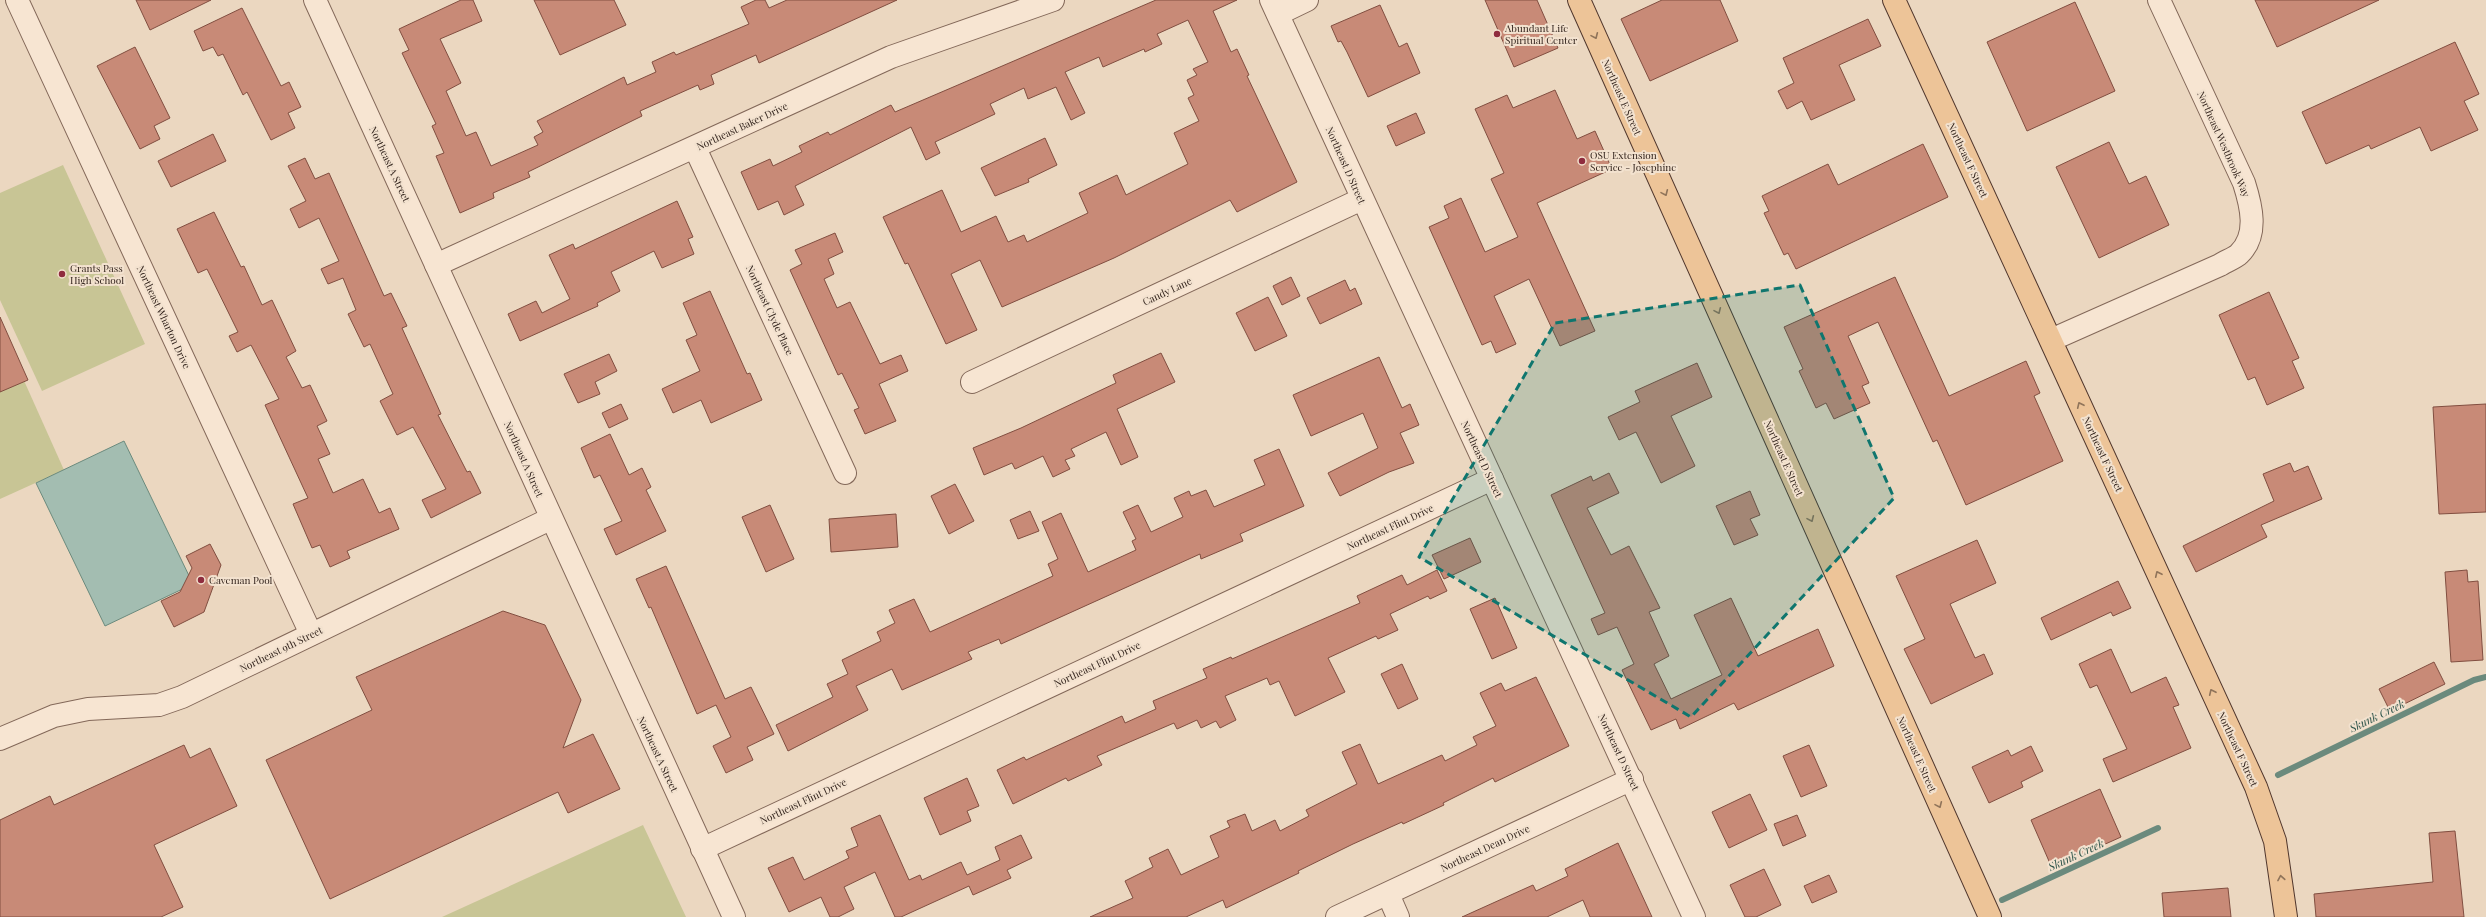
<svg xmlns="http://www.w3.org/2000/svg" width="2486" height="917" font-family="'Playfair Display',serif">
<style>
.green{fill:#c8c595}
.water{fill:#a3bdb1;stroke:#6b8a7d}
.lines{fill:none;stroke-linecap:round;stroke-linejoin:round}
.stream{stroke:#6b8a7d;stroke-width:6}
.building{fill:#c88a77;stroke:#814e40}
.minor-casing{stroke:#836859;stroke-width:24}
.major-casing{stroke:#51372d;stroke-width:24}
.minor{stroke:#f7e5d2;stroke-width:22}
.major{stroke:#edc498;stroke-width:22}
.oneway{stroke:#90745a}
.marked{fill:#0f766e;fill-opacity:0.2;stroke:#0f766e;stroke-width:3;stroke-dasharray:8 5;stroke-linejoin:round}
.poi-dot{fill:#8f2c3e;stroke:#f3e2cf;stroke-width:1.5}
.labels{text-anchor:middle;stroke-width:4;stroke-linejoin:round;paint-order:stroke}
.poi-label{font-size:10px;fill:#33241d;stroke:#f3e2cf;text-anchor:start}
.street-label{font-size:10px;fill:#33241d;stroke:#f3e2cf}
.water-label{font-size:11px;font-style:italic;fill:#2c5349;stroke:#f3e2cf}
</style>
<rect width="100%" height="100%" fill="#ebd7c0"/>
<g class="green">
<path d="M 63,165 L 145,344 L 42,391 L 0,300 L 0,193 Z"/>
<path d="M 0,327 L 64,470 L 0,499 Z"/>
<path d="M 643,825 L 686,917 L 442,917 Z"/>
</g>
<path class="water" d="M 124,441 L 193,584 L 105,626 L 36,483 Z"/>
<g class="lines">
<g class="stream">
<path d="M 2278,775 L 2474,680 L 2486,677"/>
<path d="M 2002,900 L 2158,828"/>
</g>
</g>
<g class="building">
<path d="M 136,0 L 211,0 L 150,30 Z"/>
<path d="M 461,0 L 473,0 L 482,21 L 440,39 L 461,83 L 446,91 L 466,136 L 476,132 L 491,166 L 538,145 L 534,137 L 543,132 L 537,121 L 624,77 L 627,85 L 656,72 L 652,62 L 674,52 L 676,55 L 749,24 L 741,7 L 756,0 L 765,0 L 769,8 L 787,0 L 897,0 L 759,63 L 756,55 L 711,75 L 714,84 L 700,90 L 698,85 L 640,111 L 642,116 L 528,172 L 530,177 L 493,193 L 494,198 L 460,213 L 436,156 L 444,153 L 432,126 L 436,124 L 402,53 L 409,50 L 399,29 Z"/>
<path d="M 534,0 L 614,0 L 626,25 L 560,55 Z"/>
<path d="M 1156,0 L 1237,0 L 1213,11 L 1231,52 L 1237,49 L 1249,75 L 1247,76 L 1297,182 L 1237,212 L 1230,200 L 1114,258 L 1002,307 L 980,260 L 951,274 L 977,330 L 946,344 L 908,263 L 905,264 L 883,217 L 942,190 L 961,232 L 996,216 L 1008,242 L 1024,235 L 1027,242 L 1088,213 L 1079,193 L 1117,175 L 1126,195 L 1188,164 L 1174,133 L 1199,121 L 1188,98 L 1194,95 L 1187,80 L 1197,75 L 1193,69 L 1208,62 L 1188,20 L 1157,34 L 1162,44 L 1145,52 L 1144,49 L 1103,67 L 1099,57 L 1065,72 L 1085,113 L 1071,120 L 1056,87 L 1028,99 L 1024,88 L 990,104 L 995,114 L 935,142 L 940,153 L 926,160 L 911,127 L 795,186 L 804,205 L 784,215 L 778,201 L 758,210 L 741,172 L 770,159 L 773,166 L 802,152 L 799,146 L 828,132 L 830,135 L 891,105 L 895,112 Z"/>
<path d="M 1485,0 L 1537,0 L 1558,48 L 1514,67 Z"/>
<path d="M 1662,0 L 1720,0 L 1738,41 L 1650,81 L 1621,19 Z"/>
<path d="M 2255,0 L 2379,0 L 2277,47 Z"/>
<path d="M 2075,2 L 2115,91 L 2027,131 L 1987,42 Z"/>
<path d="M 1380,5 L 1399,47 L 1407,43 L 1420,73 L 1368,97 L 1347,52 L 1341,41 L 1338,42 L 1331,26 Z"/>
<path d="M 242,8 L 281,86 L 289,82 L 301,107 L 288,113 L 295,128 L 271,140 L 247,92 L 243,95 L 223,54 L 218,56 L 213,47 L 203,51 L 194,31 Z"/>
<path d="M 1868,19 L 1881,46 L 1839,65 L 1855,100 L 1811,120 L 1802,101 L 1787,109 L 1778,91 L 1794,83 L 1783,58 Z"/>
<path d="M 2455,42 L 2479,94 L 2464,101 L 2478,130 L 2431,151 L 2420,127 L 2371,149 L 2369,145 L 2326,164 L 2302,112 Z"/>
<path d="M 135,47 L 170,118 L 154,126 L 160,139 L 140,149 L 97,66 Z"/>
<path d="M 1555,90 L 1577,139 L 1595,131 L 1612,169 L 1537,203 L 1595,331 L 1560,346 L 1529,279 L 1494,296 L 1516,344 L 1496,353 L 1491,341 L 1482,345 L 1429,227 L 1449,218 L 1444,206 L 1461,198 L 1485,252 L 1518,237 L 1491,179 L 1504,173 L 1475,109 L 1507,95 L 1513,108 Z"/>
<path d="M 1416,113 L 1425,133 L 1396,146 L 1387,126 Z"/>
<path d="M 213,134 L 226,161 L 171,187 L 158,161 Z"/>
<path d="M 1045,138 L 1057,165 L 1028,179 L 1029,182 L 995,196 L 981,168 Z"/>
<path d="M 2109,142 L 2129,184 L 2146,176 L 2169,225 L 2099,258 L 2056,167 Z"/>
<path d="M 1923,144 L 1948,197 L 1796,269 L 1788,253 L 1784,255 L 1764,213 L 1769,211 L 1762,196 L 1828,164 L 1838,185 Z"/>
<path d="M 305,158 L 315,179 L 329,173 L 384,296 L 391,293 L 407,326 L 402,328 L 441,414 L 438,415 L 467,472 L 470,471 L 481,493 L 431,518 L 422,500 L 446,489 L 413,427 L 397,435 L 380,401 L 393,394 L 370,344 L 364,347 L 348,314 L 356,310 L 343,278 L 328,284 L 321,269 L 339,261 L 319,218 L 299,228 L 290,209 L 306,201 L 288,166 Z"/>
<path d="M 677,201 L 693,237 L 688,239 L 694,254 L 662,268 L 654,251 L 611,272 L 620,291 L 597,303 L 598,306 L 520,341 L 508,314 L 536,301 L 542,313 L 570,299 L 549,255 L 573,244 L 575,249 Z"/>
<path d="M 214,212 L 241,267 L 244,266 L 262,305 L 272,300 L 296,351 L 286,357 L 302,388 L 310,385 L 327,421 L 317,426 L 330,454 L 318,459 L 333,493 L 363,479 L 379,513 L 390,508 L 399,529 L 347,551 L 350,558 L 330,567 L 320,545 L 312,548 L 293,504 L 308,498 L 265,405 L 279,399 L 251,345 L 237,352 L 229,336 L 238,332 L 207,269 L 198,273 L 177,229 Z"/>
<path d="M 835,233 L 843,252 L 828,259 L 834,274 L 824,279 L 837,308 L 850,302 L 880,364 L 901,355 L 908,371 L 879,384 L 896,421 L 865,434 L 854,410 L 859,408 L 842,373 L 838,375 L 790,270 L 802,264 L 795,250 Z"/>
<path d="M 1291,277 L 1300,296 L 1282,305 L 1273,286 Z"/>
<path d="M 1895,277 L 1949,396 L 2026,361 L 2040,393 L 2034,396 L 2063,461 L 1966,505 L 1937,440 L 1933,442 L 1878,322 L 1848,336 L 1869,383 L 1862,386 L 1870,403 L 1834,419 L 1826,403 L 1816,408 L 1799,371 L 1803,369 L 1784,327 Z"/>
<path d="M 1345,280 L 1350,291 L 1355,288 L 1362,304 L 1320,324 L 1307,298 Z"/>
<path d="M 710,291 L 747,374 L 750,373 L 762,400 L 711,423 L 701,400 L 673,413 L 662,389 L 700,371 L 686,340 L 697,335 L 683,303 Z"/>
<path d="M 2269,292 L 2299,358 L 2292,361 L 2304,388 L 2267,405 L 2255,377 L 2248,380 L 2219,315 Z"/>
<path d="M 1268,297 L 1287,336 L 1255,351 L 1236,313 Z"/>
<path d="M 0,317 L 28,380 L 0,392 Z"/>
<path d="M 1161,353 L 1175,382 L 1117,409 L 1138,457 L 1121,465 L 1106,432 L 1071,449 L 1075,456 L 1065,460 L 1070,469 L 1053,477 L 1043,456 L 1015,469 L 1012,463 L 984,475 L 973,448 L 1021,428 L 1116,383 L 1113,375 Z"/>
<path d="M 609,354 L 617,371 L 595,382 L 600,394 L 578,403 L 564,374 Z"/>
<path d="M 1379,357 L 1402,408 L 1410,404 L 1419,425 L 1400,433 L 1414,463 L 1389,472 L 1340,496 L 1328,473 L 1378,448 L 1363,413 L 1311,436 L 1293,395 Z"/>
<path d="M 1697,363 L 1712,397 L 1671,416 L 1695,466 L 1661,483 L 1636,432 L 1619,440 L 1608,417 L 1640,402 L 1635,391 Z"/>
<path d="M 621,404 L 628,419 L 609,428 L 602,413 Z"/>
<path d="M 2486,404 L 2486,512 L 2439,514 L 2433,407 Z"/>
<path d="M 610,434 L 629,475 L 642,468 L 651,487 L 646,490 L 666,531 L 616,555 L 604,529 L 622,521 L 600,475 L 594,478 L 581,448 Z"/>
<path d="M 1279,449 L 1304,506 L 1240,534 L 1243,541 L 1201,559 L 1200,554 L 1001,644 L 999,639 L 968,652 L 972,659 L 902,690 L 892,669 L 856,686 L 868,710 L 788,751 L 776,725 L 833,697 L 827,684 L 848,674 L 842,660 L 881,641 L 877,632 L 895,623 L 889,610 L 914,599 L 930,632 L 1053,576 L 1048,564 L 1058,559 L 1042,522 L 1061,513 L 1088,572 L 1136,550 L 1132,541 L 1136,539 L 1123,512 L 1138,505 L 1151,532 L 1183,517 L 1174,498 L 1189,491 L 1191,496 L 1206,490 L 1214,507 L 1265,485 L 1254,460 Z"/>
<path d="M 2290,463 L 2294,472 L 2308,466 L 2322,499 L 2261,525 L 2267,537 L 2196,572 L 2183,546 L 2274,501 L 2263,474 Z"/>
<path d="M 1609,473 L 1619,493 L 1587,508 L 1611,555 L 1629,546 L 1660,608 L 1649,612 L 1669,656 L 1654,664 L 1671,699 L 1722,675 L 1694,615 L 1731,598 L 1758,656 L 1818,629 L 1834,666 L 1738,710 L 1734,703 L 1680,729 L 1676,719 L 1651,730 L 1622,670 L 1634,664 L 1617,627 L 1598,635 L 1591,619 L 1605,613 L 1551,495 L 1591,476 L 1593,481 Z"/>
<path d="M 955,484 L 974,521 L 949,534 L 931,496 Z"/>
<path d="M 1750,491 L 1760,515 L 1750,519 L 1758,535 L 1734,545 L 1716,506 Z"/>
<path d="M 770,505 L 794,559 L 766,572 L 742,517 Z"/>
<path d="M 1030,511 L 1039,531 L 1018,539 L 1010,520 Z"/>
<path d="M 896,514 L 898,547 L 831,552 L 829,519 Z"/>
<path d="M 1470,538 L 1481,562 L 1444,579 L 1432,555 Z"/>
<path d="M 1977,540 L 1996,583 L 1950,604 L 1975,658 L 1984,654 L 1993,674 L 1931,704 L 1904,649 L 1925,639 L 1896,576 Z"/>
<path d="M 210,544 L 221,565 L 204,612 L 174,627 L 161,601 L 180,592 L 192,568 L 186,556 Z"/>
<path d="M 666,566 L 725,699 L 751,687 L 774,734 L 747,747 L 753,760 L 726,773 L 713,746 L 731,737 L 716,705 L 697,714 L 651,607 L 649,608 L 636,579 Z"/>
<path d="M 1437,570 L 1447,591 L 1430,599 L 1428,596 L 1390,614 L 1398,630 L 1378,639 L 1376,636 L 1328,658 L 1345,692 L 1295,716 L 1279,681 L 1270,685 L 1267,678 L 1225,696 L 1236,720 L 1220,728 L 1216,721 L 1201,728 L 1197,720 L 1177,729 L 1174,723 L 1097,756 L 1102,765 L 1068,781 L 1066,778 L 1013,804 L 997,770 L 1024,757 L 1026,760 L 1122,716 L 1125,723 L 1156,709 L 1153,701 L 1207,678 L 1203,669 L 1231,657 L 1232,659 L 1360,603 L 1357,596 L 1402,575 L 1407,585 Z"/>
<path d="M 2467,570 L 2468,582 L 2478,581 L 2483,660 L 2451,662 L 2445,572 Z"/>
<path d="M 2118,581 L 2131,608 L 2113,616 L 2111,612 L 2051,640 L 2041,618 Z"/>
<path d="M 1495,598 L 1517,648 L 1492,659 L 1470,609 Z"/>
<path d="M 503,611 L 545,625 L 581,700 L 563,748 L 593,734 L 620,789 L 568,813 L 558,792 L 330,899 L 266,760 L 372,710 L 356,677 Z"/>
<path d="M 2111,649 L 2131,693 L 2166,677 L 2179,705 L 2173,707 L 2191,748 L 2113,782 L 2103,759 L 2127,749 L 2097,685 L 2090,688 L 2079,664 Z"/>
<path d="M 2434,662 L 2445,684 L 2390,711 L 2379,689 Z"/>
<path d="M 1402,664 L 1418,699 L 1398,709 L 1381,674 Z"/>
<path d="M 1536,677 L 1569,746 L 1495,782 L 1493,778 L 1443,803 L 1444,805 L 1403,824 L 1402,822 L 1353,844 L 1298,871 L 1299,873 L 1226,908 L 1223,900 L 1186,917 L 1090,917 L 1133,898 L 1125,881 L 1153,867 L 1149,858 L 1168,849 L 1181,875 L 1219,857 L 1210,836 L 1230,827 L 1227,821 L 1245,814 L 1252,831 L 1275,820 L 1280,831 L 1309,816 L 1306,810 L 1357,784 L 1342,752 L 1360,744 L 1378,784 L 1442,755 L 1445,761 L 1477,745 L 1473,737 L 1496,726 L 1480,693 L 1501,683 L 1505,691 Z"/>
<path d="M 184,745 L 190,758 L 210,748 L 237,806 L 154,845 L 183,907 L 161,917 L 0,917 L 0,820 L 50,796 L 54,805 Z"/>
<path d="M 1809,745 L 1827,786 L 1801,797 L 1783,756 Z"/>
<path d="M 2031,746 L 2043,771 L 2021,782 L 2023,787 L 1989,803 L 1972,767 L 2008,750 L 2011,756 Z"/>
<path d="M 967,778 L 979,806 L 967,811 L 971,821 L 940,835 L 924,798 Z"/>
<path d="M 2100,789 L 2121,837 L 2052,868 L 2031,820 Z"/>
<path d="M 1750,794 L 1767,830 L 1729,848 L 1712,812 Z"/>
<path d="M 880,815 L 909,880 L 920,875 L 922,880 L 961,862 L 967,875 L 1000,860 L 995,847 L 1021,835 L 1032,858 L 1007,870 L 1011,878 L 973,895 L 969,886 L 901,917 L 895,917 L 875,872 L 844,887 L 854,909 L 838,917 L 830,917 L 821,897 L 789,912 L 768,868 L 793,857 L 804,880 L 849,858 L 846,851 L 858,846 L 851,828 Z"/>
<path d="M 1797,815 L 1806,836 L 1783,846 L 1774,824 Z"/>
<path d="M 2455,831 L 2464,917 L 2316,917 L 2314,894 L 2433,882 L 2429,833 Z"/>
<path d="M 1618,843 L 1652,917 L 1590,917 L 1583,900 L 1547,917 L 1462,917 L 1533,885 L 1536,891 L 1568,876 L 1565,869 Z"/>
<path d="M 1764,869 L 1781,905 L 1756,917 L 1745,917 L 1730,885 Z"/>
<path d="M 1829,875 L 1837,892 L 1812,903 L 1804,886 Z"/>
<path d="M 2228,888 L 2231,917 L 2164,917 L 2162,893 Z"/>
</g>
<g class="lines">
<g class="minor-casing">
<g id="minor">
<path d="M 17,0 L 311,634"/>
<path d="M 315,0 L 734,917"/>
<path d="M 1271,0 L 1694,917"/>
<path d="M 1278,14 L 1307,0"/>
<path d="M 695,148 L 845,473"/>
<path d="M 436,265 L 891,57 L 1053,0"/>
<path d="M 2051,340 L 2220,265 C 2226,261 2235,258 2239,254 C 2259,235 2251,205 2244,183 L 2159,0"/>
<path d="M 972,382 L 1362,199"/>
<path d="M 0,739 L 54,716 L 88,709 L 159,705 L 182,697 L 550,519"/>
<path d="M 702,849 L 1492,479"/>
<path d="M 1388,894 L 1398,917"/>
<path d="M 1337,917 L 1632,779"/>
</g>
</g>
<g class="major-casing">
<g id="major">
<path d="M 1579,0 L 1990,917"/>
<path d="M 1894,0 L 2256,787 L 2275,841 L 2286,917"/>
</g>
</g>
<use href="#minor" class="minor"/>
<use href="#major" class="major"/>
</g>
<defs><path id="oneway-chevron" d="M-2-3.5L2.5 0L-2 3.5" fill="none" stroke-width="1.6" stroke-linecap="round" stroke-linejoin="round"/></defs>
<g class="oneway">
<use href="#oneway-chevron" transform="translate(1595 36) rotate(66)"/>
<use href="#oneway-chevron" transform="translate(1665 193) rotate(66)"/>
<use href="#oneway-chevron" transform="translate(1718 311) rotate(66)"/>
<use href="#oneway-chevron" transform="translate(2080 405) rotate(-115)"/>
<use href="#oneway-chevron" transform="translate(1811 519) rotate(66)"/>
<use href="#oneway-chevron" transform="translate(2158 574) rotate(-115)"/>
<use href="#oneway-chevron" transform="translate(2212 692) rotate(-115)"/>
<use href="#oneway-chevron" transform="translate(1939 805) rotate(66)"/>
<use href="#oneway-chevron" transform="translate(2281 878) rotate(-100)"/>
</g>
<path class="marked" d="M 1800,285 L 1894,498 L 1691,717 L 1419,557 L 1555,323 Z"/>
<g class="poi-dot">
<circle cx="1497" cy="34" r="4"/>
<circle cx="1582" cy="161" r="4"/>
<circle cx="62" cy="274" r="4"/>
<circle cx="201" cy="580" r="4"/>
</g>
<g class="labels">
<g class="poi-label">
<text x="1505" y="32">Abundant Life<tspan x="1505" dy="12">Spiritual Center</tspan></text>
<text x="1590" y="159">OSU Extension<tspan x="1590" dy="12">Service - Josephine</tspan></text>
<text x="70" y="272">Grants Pass<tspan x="70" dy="12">High School</tspan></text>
<text x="209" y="584">Caveman Pool</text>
</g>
<g class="street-label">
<text transform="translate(1622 97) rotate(66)" y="4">Northeast E Street</text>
<text transform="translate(742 126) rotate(-25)" y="4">Northeast Baker Drive</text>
<text transform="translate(2224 144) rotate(66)" y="4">Northeast Westbrook Way</text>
<text transform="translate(1968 160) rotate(65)" y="4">Northeast F Street</text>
<text transform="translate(390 164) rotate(65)" y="4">Northeast A Street</text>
<text transform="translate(1346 165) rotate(66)" y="4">Northeast D Street</text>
<text transform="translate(1167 291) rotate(-25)" y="4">Candy Lane</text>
<text transform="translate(770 310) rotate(65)" y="4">Northeast Clyde Place</text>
<text transform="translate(164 317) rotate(65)" y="4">Northeast Wharton Drive</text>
<text transform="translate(2103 454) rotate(65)" y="4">Northeast F Street</text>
<text transform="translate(1784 458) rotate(66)" y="4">Northeast E Street</text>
<text transform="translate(524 459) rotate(66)" y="4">Northeast A Street</text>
<text transform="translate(1482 459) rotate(65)" y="4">Northeast D Street</text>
<text transform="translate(1390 527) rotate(-25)" y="4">Northeast Flint Drive</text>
<text transform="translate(281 649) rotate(-26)" y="4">Northeast 9th Street</text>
<text transform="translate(1097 664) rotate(-25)" y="4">Northeast Flint Drive</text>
<text transform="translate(2238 749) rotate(65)" y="4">Northeast F Street</text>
<text transform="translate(1619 752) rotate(65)" y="4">Northeast D Street</text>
<text transform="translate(658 754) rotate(65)" y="4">Northeast A Street</text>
<text transform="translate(1917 754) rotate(66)" y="4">Northeast E Street</text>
<text transform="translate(803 801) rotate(-25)" y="4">Northeast Flint Drive</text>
<text transform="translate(1485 848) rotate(-25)" y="4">Northeast Dean Drive</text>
</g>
<g class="water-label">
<text transform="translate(2377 716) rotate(-26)" y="4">Skunk Creek</text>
<text transform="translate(2076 855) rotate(-25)" y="4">Skunk Creek</text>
</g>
</g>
</svg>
